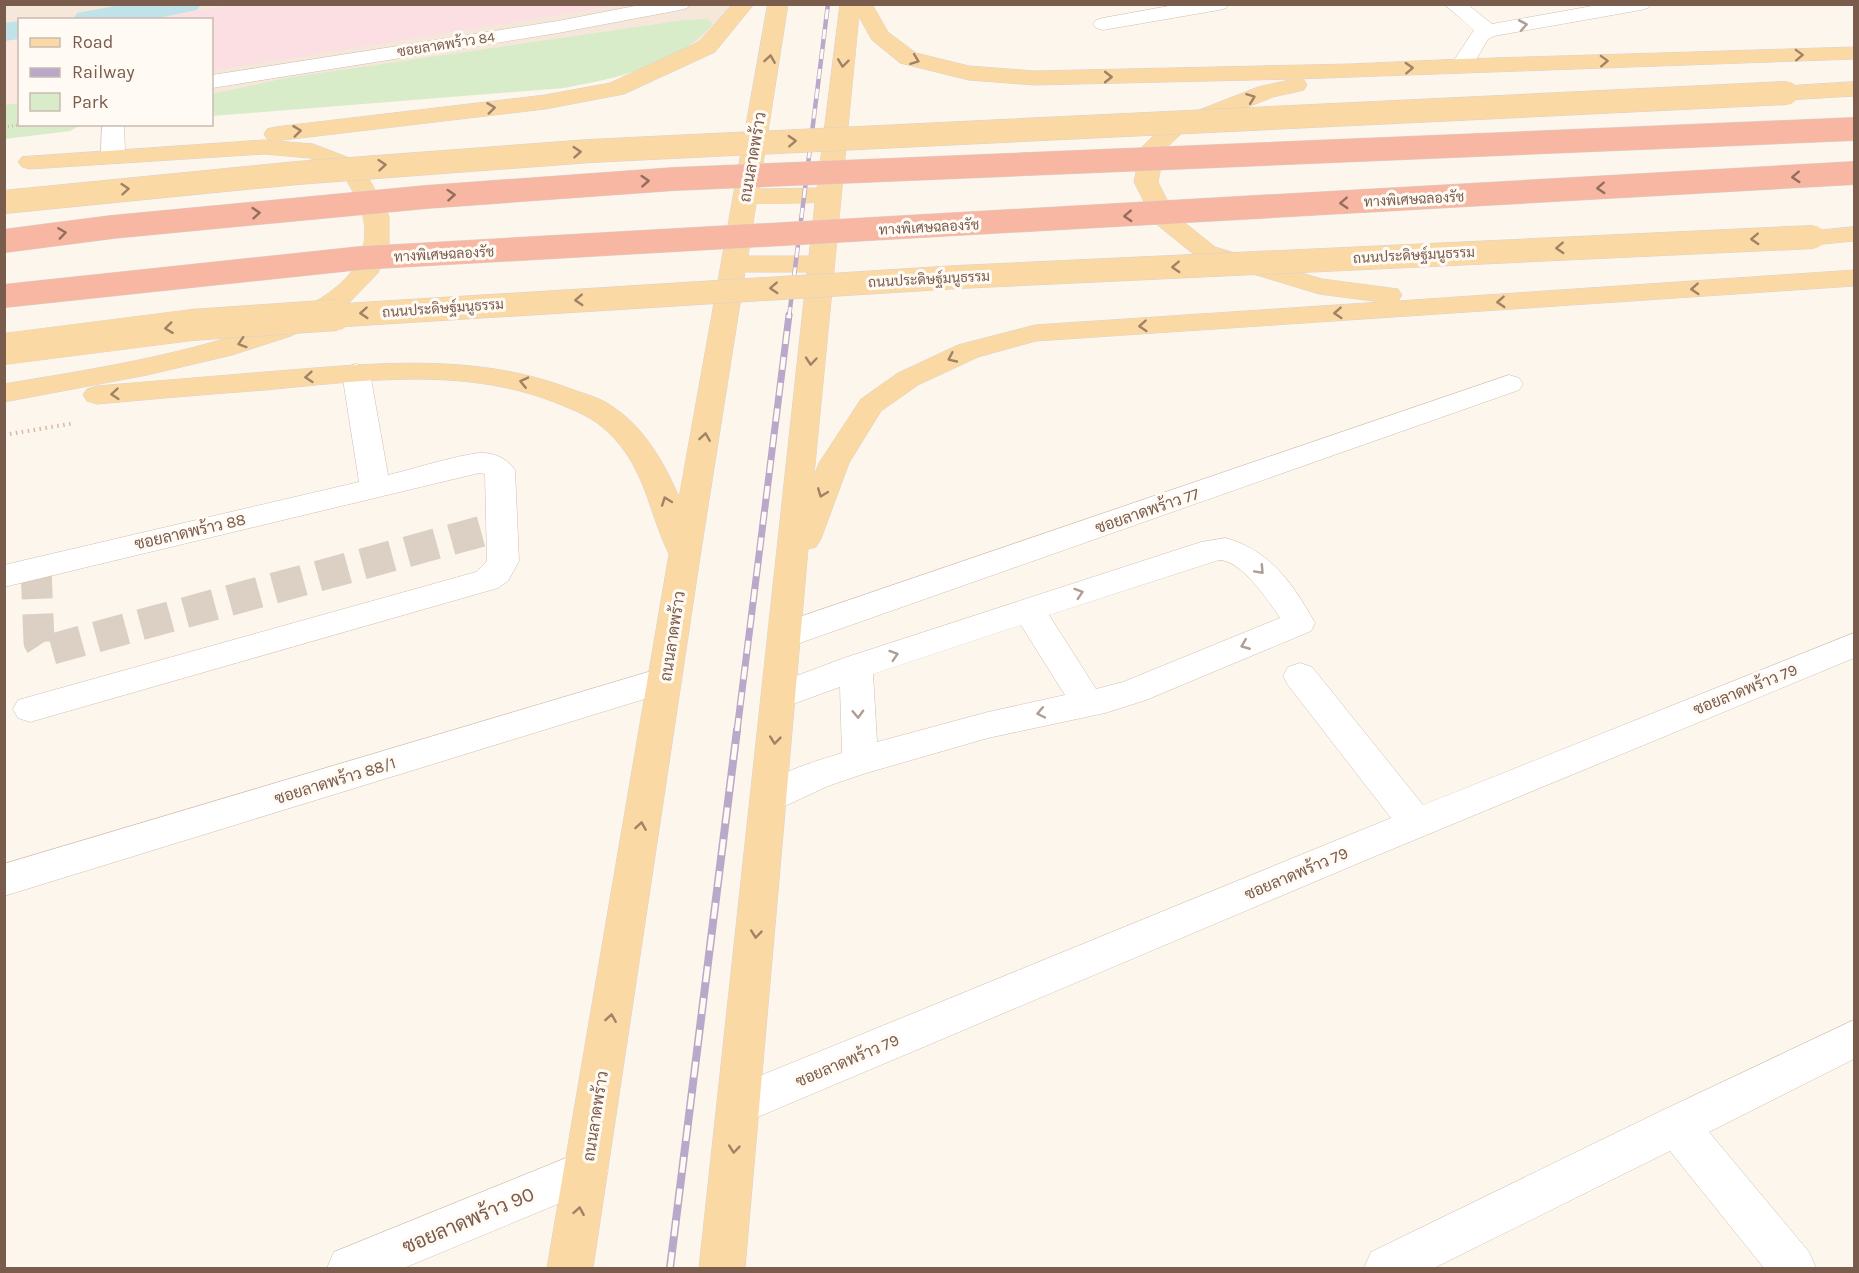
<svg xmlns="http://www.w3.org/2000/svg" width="1859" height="1273" font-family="Karla,Sarabun,sans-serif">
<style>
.residential{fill:#f5e8da}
.commercial{fill:#fde8e0}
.medical{fill:#fbdfe3}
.green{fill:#d8ecc9}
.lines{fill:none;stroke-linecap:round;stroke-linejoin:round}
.canal{fill:#bfe3e8;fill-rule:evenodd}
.minor-tunnel{stroke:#dcd0c4;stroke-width:31;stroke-dasharray:31 15;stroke-linecap:butt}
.minor-casing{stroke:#d1beb0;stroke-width:1}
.major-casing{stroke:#dad1cd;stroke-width:1}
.path-far1{stroke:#d9b8a5;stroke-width:3;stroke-dasharray:1 3;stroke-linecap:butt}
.path{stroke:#d9b8a5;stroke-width:4;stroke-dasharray:1.5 4.5;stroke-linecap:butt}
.minor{fill:#fff;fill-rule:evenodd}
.major{fill:#fbd9a5;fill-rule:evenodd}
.rail-far2-casing{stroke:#b9a8c9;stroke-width:4.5}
.rail-far1-casing{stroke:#b9a8c9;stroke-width:7}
.rail-casing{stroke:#b9a8c9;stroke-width:8}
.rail-far2{stroke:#fffaf3;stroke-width:3;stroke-dasharray:10;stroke-linecap:butt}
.rail-far1{stroke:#fffaf3;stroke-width:4.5;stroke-dasharray:13;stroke-linecap:butt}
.rail{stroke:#fffaf3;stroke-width:5;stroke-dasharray:16;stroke-linecap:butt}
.major-bridge-far1-casing{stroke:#dad1cd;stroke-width:24;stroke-linecap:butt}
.major-bridge-casing{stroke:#dad1cd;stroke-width:32;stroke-linecap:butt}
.highway-bridge-casing{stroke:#dad1cd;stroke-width:24;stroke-linecap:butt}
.major-bridge-far1{stroke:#fbd9a5;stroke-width:23}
.major-bridge{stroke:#fbd9a5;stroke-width:31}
.highway-bridge{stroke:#f7b7a3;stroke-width:23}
.oneway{stroke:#af9d94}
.oneway2{stroke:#a18267}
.oneway3{stroke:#936e5e}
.labels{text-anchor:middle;stroke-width:6;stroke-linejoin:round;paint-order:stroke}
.far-street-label{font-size:14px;fill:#7a5c4d;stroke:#fffaf3}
.street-label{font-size:16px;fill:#7a5c4d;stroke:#fffaf3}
.near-street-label{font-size:20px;fill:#7a5c4d;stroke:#fffaf3}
</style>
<rect width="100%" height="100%" fill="#fdf6ec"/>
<path class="residential" d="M 4,5 L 744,5 L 707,47 L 660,71 L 618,63 L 212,100 L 212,20 L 20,20 L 20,124 L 5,127 Z"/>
<path class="commercial" d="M 19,37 L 19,103 L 5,105 L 4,39 Z"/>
<path class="medical" d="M 243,4 L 618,4 L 618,5 L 212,71 L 212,20 L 140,19 Z"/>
<g class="green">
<path d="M 708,19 L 713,24 C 676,66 617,78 564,88 L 212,116 L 212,94 L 286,78 L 685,20 Z"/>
<path d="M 19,103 L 20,124 L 81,125 L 70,131 L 5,139 L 5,105 Z"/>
</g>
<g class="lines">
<g class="canal">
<path d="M 126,4 L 201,4 L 197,10 L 148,20 L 73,20 L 77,13 Z"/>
<path d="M 20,21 L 20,39 L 4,41 L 4,23 Z"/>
</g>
<path class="minor-tunnel" d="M 36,568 L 39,642 L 45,651 L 501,526"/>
<g class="minor-casing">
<g id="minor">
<path d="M 645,4 L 690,4 L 687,8 L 680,10 L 558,33 L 212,88 L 212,75 L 558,21 Z"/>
<path d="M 1180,4 L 1229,4 L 1226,8 L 1219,10 L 1103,30 L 1096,28 L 1093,24 L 1096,20 L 1103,18 Z"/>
<path d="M 1444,4 L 1467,4 L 1492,24 L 1603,4 L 1651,4 L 1648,8 L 1641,10 L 1494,36 L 1488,39 L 1470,70 L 1462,71 L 1454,70 L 1451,65 L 1474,30 Z"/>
<path d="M 102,124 L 124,124 L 125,152 L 121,157 L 113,159 L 105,157 L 101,152 Z"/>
<path d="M 356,364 L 366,367 L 370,373 L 388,475 C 414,469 453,456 479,453 C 493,452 507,458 515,470 L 519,561 L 508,581 L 498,588 L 30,722 L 18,718 L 13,709 L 18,700 L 476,572 L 487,561 L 485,474 L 479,473 L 4,587 L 4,565 L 359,482 L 342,373 L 346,367 Z"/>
<path d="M 1509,375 L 1519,378 L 1523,384 L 1519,390 L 797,644 L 785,647 L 773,644 L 769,635 L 773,626 Z"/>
<path d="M 1226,538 C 1271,551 1293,584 1315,623 L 1311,631 L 1146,700 L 1105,713 L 988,738 L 863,774 L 828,786 L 770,813 L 757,808 L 752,798 C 764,775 817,761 842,753 L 840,687 L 779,709 L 767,705 L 762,696 L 767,687 L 844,658 L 1201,542 ZM 1219,560 C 1240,559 1269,601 1280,618 L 1123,682 L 1096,689 L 1049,615 ZM 1021,625 L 1065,695 L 988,712 L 877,742 L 873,674 Z"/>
<path d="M 1854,633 L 1854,658 L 1366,860 L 753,1119 L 738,1125 L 723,1119 L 717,1105 L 723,1091 L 1391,818 L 1288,685 L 1283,676 L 1288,667 L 1300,663 L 1312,667 L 1423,805 Z"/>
<path d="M 665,667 L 677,671 L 682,680 L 677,689 L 4,896 L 4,864 Z"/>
<path d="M 1854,1020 L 1854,1059 L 1709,1132 L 1809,1252 L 1816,1268 L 1764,1268 L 1670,1151 L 1434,1268 L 1364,1268 L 1371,1252 L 1661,1111 Z"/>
<path d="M 586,1150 L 601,1156 L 608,1171 L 601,1186 L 404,1268 L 327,1268 L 334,1252 Z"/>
</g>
</g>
<g class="major-casing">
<g id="major">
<path d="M 733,4 L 754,4 L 715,52 L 624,94 L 545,109 L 275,141 L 267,139 L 264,134 L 267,129 L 275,127 L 545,95 L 610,83 L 699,42 Z"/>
<path d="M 768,4 L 788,4 L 759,189 L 817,188 L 840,4 L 872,4 L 888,32 L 916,53 L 969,66 L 1035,71 L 1350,64 L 1462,59 L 1854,47 L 1854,59 L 1297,79 L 1304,80 L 1307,85 L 1304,90 L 1273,97 L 1182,133 L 1164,150 L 1158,182 L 1174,214 L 1215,247 L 1322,279 L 1398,289 L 1402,295 L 1398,301 L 1854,270 L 1854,286 L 1036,341 L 978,357 L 918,385 L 881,411 L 849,463 L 821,539 L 816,547 L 808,549 L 745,1268 L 699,1268 L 807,272 L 745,272 L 700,557 L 593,1268 L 547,1268 L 669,554 C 648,511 646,469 609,433 C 593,417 574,410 554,402 C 461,366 361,381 265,390 C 209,394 153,399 97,404 L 87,401 L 83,395 L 87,389 L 97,386 C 153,381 209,377 265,372 C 368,364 472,351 571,389 C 585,394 601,398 613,407 C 644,427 665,464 679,497 ZM 859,17 L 872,40 L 900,63 L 969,80 L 1035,85 L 1294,79 L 1258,87 L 1166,123 L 1141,148 L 1134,182 L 1155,223 L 1197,257 L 1319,294 L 1381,302 L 1035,325 L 958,345 L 898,373 L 861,399 L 819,463 L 814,476 ZM 815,203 L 809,256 L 748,256 L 756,204 Z"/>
<path d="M 1854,82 L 1854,96 L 1787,100 L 1779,98 L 1776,93 L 1779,88 L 1787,86 Z"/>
<path d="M 264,140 L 313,144 L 360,162 L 389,216 L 389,248 L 378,273 L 341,311 L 291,336 L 232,355 L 147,375 L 4,402 L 4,384 C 82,370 344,337 363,248 C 370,217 356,198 342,172 L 309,158 L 264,154 L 30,169 L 22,167 L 18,162 L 22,157 Z"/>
<path d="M 1854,227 L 1854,241 L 1813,245 L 1804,242 L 1800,237 L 1804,232 Z"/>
</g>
</g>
<path class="path-far1" d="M 4,127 L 27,124"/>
<path class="path" d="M 4,435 L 75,423"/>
<use href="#minor" class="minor"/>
<use href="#major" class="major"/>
<g class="rail-far2-casing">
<path id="rail-far2" d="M 789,317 L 828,4"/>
</g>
<g class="rail-far1-casing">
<path id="rail-far1" d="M 737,731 L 789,315"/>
</g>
<g class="rail-casing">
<path id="rail" d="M 670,1268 L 737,730"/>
</g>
<use href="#rail-far2" class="rail-far2"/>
<use href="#rail-far1" class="rail-far1"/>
<use href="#rail" class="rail"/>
<g class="major-bridge-far1-casing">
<g id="major-bridge-far1">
<path d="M 4,202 L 297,173 L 590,151 L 1787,93"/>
<path d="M 313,317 L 958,277 L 1813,237"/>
</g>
</g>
<g class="major-bridge-casing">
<path id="major-bridge" d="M 4,349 L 192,325 L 336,315"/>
</g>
<g class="highway-bridge-casing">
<g id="highway-bridge">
<path d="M 4,241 L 112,227 L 426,197 L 674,179 L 1854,129"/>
<path d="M 4,296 L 361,258 L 1854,173"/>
</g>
</g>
<use href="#major-bridge-far1" class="major-bridge-far1"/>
<use href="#major-bridge" class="major-bridge"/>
<use href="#highway-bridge" class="highway-bridge"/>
</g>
<defs><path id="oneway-chevron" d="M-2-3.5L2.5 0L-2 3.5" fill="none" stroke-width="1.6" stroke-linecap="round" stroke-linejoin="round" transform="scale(1.5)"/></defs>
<g class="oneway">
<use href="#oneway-chevron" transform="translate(1523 25) rotate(-10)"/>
<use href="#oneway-chevron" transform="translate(1260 570) rotate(47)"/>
<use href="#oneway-chevron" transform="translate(1079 593) rotate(-18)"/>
<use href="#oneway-chevron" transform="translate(1245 645) rotate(158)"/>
<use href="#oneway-chevron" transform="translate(894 655) rotate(-18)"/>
<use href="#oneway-chevron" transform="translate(1041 713) rotate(168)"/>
<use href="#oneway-chevron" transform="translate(858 714) rotate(88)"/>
</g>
<g class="oneway2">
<use href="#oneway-chevron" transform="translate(1799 55) rotate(-2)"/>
<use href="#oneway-chevron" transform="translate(770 59) rotate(-81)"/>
<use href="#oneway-chevron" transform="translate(915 60) rotate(21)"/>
<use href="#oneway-chevron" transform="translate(1604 61) rotate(-2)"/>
<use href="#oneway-chevron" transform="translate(843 63) rotate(97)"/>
<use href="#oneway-chevron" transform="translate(1409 68) rotate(-3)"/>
<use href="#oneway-chevron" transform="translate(1108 77)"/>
<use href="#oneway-chevron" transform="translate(1251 98) rotate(-21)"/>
<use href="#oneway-chevron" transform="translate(491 108) rotate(-7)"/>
<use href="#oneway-chevron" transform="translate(297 131) rotate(-7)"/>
<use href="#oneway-chevron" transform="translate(792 141) rotate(-3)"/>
<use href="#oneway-chevron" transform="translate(577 152) rotate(-4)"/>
<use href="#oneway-chevron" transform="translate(382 165) rotate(-5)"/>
<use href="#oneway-chevron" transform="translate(125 189) rotate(-5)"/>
<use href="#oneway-chevron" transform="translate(1755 239) rotate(177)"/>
<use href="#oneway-chevron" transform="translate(1560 248) rotate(177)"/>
<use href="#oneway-chevron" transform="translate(1176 267) rotate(177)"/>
<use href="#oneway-chevron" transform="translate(774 288) rotate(177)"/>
<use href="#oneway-chevron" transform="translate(1695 289) rotate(176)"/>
<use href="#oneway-chevron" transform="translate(579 300) rotate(177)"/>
<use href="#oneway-chevron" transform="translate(1501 302) rotate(176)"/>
<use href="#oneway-chevron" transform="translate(364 313) rotate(176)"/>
<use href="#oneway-chevron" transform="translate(1338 313) rotate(176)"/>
<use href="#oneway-chevron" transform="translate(1143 326) rotate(176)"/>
<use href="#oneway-chevron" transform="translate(169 328) rotate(173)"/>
<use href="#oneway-chevron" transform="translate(242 343) rotate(162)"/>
<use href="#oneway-chevron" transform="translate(952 358) rotate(155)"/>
<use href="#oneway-chevron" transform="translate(811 361) rotate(95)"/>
<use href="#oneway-chevron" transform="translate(309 377) rotate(175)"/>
<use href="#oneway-chevron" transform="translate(524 382) rotate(-167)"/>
<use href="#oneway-chevron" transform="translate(115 394) rotate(175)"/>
<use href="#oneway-chevron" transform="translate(705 437) rotate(-81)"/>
<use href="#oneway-chevron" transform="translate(822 493) rotate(111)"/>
<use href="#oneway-chevron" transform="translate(666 501) rotate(-110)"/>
<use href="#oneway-chevron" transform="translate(775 740) rotate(96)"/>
<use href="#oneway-chevron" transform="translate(641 826) rotate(-81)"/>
<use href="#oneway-chevron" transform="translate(756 934) rotate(96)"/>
<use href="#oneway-chevron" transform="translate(611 1018) rotate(-81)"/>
<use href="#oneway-chevron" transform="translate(734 1149) rotate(96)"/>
<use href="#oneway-chevron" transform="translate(579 1211) rotate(-80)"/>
</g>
<g class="oneway3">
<use href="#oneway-chevron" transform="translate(1796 177) rotate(177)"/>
<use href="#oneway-chevron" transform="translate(645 181) rotate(-4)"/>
<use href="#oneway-chevron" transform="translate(1601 188) rotate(177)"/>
<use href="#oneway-chevron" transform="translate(451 195) rotate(-4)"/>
<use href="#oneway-chevron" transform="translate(1344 203) rotate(177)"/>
<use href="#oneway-chevron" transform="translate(256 213) rotate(-5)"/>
<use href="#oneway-chevron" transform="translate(1128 216) rotate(177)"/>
<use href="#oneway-chevron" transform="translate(62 233) rotate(-8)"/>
</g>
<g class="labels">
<g class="far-street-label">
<text transform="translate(446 44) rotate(-9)" y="5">ซอยลาดพร้าว 84</text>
<text transform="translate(1414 199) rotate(-3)" y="5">ทางพิเศษฉลองรัช</text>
<text transform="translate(929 227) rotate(-3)" y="5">ทางพิเศษฉลองรัช</text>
<text transform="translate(444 254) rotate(-3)" y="5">ทางพิเศษฉลองรัช</text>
<text transform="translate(1414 255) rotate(-3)" y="5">ถนนประดิษฐ์มนูธรรม</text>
<text transform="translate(929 279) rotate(-3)" y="5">ถนนประดิษฐ์มนูธรรม</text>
<text transform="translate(443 308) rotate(-4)" y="5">ถนนประดิษฐ์มนูธรรม</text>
</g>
<g class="street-label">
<text transform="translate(752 157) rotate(-80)" y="6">ถนนลาดพร้าว</text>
<text transform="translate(1147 510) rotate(-19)" y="6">ซอยลาดพร้าว 77</text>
<text transform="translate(190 531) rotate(-13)" y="6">ซอยลาดพร้าว 88</text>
<text transform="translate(672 636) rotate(-81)" y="6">ถนนลาดพร้าว</text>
<text transform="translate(1745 689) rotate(-22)" y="6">ซอยลาดพร้าว 79</text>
<text transform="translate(335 780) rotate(-17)" y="6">ซอยลาดพร้าว 88/1</text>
<text transform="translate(1296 873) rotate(-23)" y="6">ซอยลาดพร้าว 79</text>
<text transform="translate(847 1060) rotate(-23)" y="6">ซอยลาดพร้าว 79</text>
<text transform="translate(595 1116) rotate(-81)" y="6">ถนนลาดพร้าว</text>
</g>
<g class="near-street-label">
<text transform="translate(468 1220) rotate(-23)" y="7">ซอยลาดพร้าว 90</text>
</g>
</g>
<rect width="1859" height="1273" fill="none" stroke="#7a5c4d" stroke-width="12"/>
<rect x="18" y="18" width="195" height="108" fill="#fffaf3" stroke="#cabbb1" stroke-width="1.5"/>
<rect x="30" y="38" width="30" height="9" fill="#fbd9a5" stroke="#cabbb1" stroke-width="1.5"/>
<text x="72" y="48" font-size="18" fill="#7a5c4d">Road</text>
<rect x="30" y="68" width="30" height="9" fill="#b9a8c9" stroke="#cabbb1" stroke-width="1.5"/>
<text x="72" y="78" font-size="18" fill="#7a5c4d">Railway</text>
<rect x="30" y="93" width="30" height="18" fill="#d8ecc9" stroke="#cabbb1" stroke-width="1.5"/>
<text x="72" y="108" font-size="18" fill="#7a5c4d">Park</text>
</svg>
